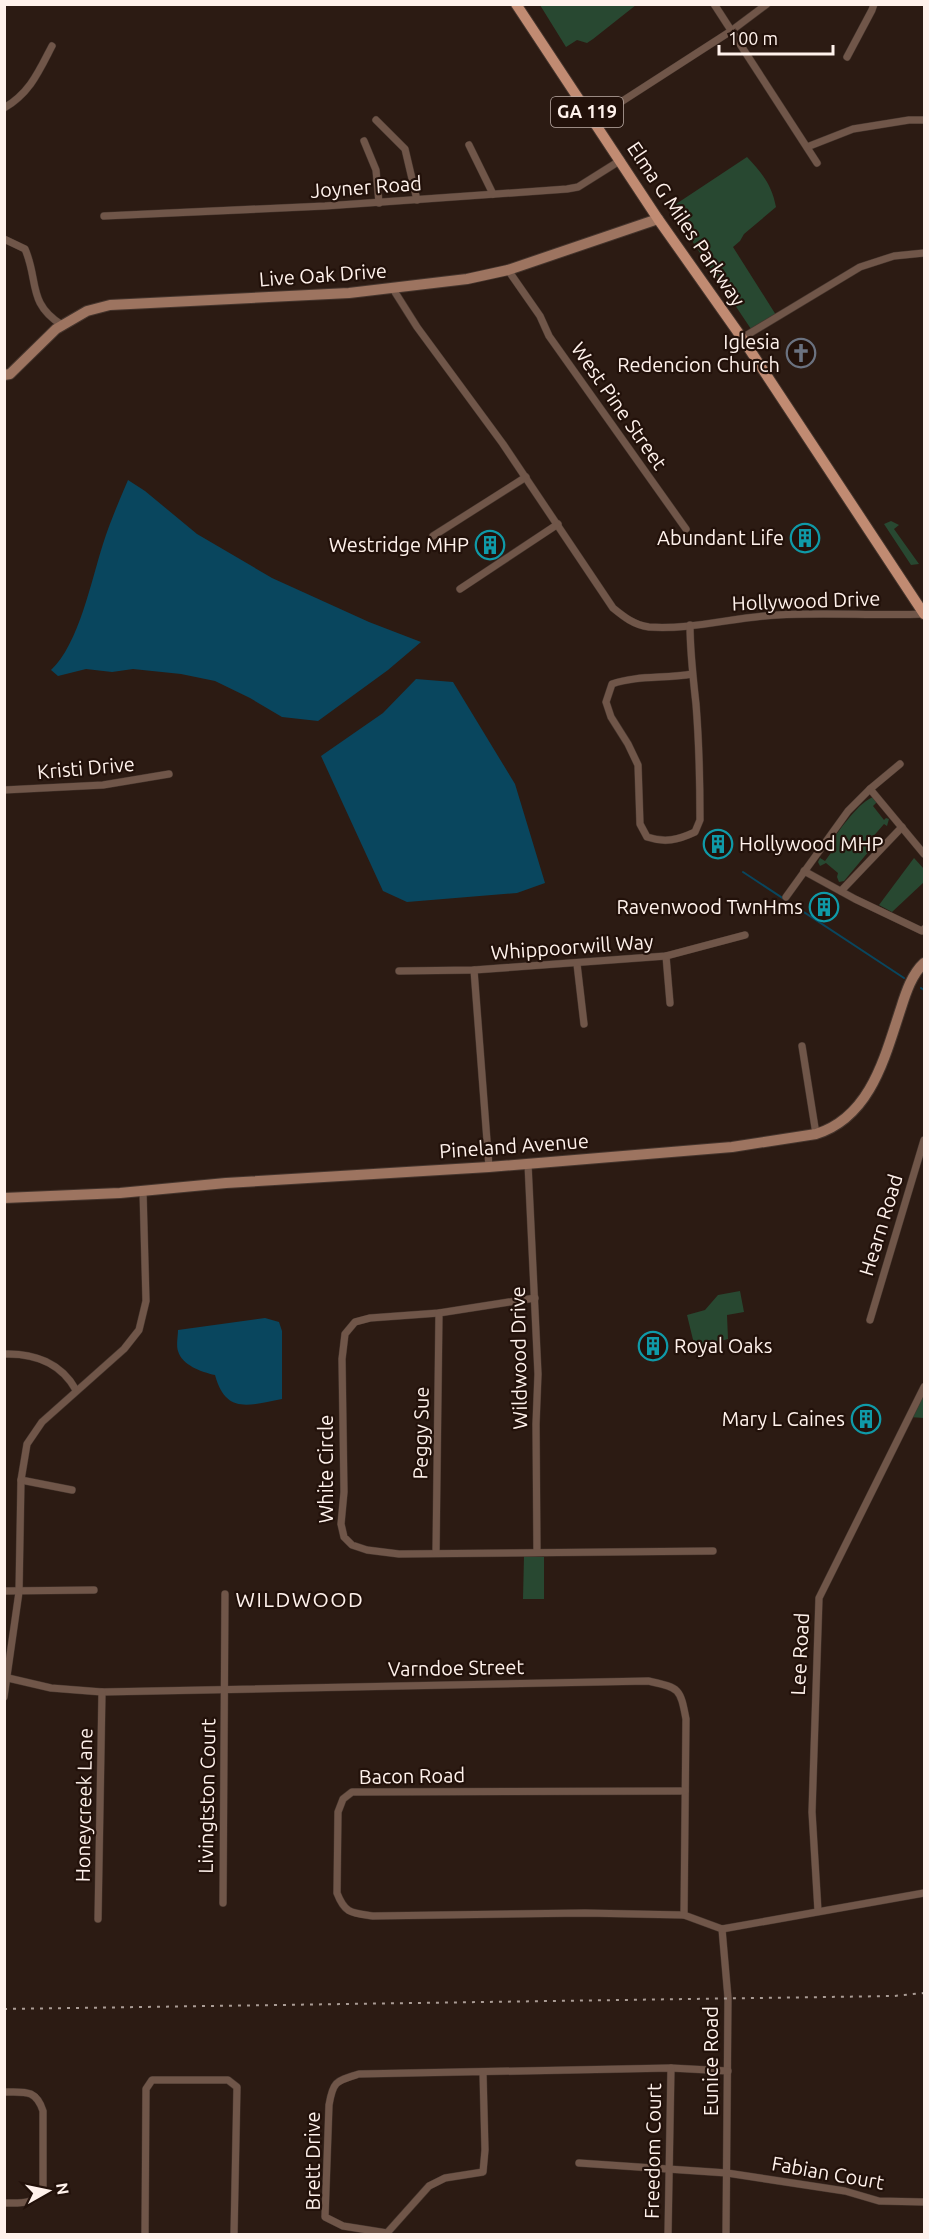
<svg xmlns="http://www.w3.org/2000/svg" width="929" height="2239" font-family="Ubuntu,sans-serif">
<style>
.green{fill:#284831}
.water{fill:#09465e}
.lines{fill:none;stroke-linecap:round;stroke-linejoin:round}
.stream{stroke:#09465e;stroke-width:2}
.street-casing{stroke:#45352d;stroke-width:8}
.secondary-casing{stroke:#45352d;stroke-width:12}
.primary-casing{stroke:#45352d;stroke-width:12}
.street{stroke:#705649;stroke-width:7}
.secondary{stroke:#9d7460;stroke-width:10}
.primary{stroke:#c18b72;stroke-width:10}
.rail{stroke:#aa9c95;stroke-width:2;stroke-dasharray:3 6;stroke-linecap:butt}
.labels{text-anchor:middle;stroke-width:4.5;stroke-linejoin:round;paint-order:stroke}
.shield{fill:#22110a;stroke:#bdaea8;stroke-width:1.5}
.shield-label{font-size:18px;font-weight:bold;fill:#fff2ec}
.street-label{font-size:20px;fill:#fff2ec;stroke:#22110a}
.poi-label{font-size:20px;fill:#fff2ec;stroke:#22110a;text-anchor:end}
.neighbourhood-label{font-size:21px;letter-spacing:1.5px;fill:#fff2ec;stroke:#22110a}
</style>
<rect width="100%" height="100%" fill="#2c1b13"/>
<g class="green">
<path d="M 540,5 L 636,5 L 593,39 L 587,43 L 577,40 L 566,47 Z"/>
<path d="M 747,157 C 762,173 772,185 776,207 L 744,234 L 740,241 L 733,247 L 776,315 L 751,329 L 670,208 Z"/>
<path d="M 891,521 L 899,525 L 894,529 L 919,564 L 911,565 L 884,524 Z"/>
<path d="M 874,797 L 878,801 L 873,806 L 884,820 L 886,818 L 889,819 L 887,826 L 884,824 L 871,839 L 874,845 L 844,881 L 839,882 L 837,877 L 838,873 L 826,863 L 820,866 L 818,862 L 820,858 L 825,861 L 833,850 L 829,845 C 837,833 861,799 874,797 Z"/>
<path d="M 914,858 L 924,869 L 924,882 L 892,912 L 879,905 Z"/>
<path d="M 740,1291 L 744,1312 L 727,1315 L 728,1339 L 695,1348 L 687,1315 L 705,1310 L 718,1295 Z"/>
<path d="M 924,1387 L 924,1418 L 909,1417 Z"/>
<path d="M 524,1556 L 544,1557 L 544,1599 L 523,1599 Z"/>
</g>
<g class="water">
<path d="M 128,480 L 145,491 L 197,534 L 272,578 L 369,622 L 421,642 L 388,670 L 318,721 L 282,717 L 250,698 L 215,681 L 181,674 L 133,669 L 112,672 L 86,669 L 58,676 L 51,670 C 79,644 91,581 103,544 C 110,522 119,501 128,480 Z"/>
<path d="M 416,679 L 453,682 L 515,784 L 545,883 L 517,893 L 407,902 L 383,891 L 321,756 L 383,713 Z"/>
<path d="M 265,1318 L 279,1322 L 282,1331 L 282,1399 C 249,1405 226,1415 215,1375 C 201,1372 182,1365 178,1351 C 176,1345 178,1336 178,1330 Z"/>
</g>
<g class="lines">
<g class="stream">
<path d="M 743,872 L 904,978"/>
<path d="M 921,988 L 924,990"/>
</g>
<g class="street-casing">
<g id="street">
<path d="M 714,4 L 817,163"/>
<path d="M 847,57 L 872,10 L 874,4"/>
<path d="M 4,108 C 30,93 39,71 52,46"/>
<path d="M 376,120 L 405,149 L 417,200"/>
<path d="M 593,120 L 731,31 L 767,4"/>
<path d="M 364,141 L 376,170 L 379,203"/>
<path d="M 469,145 L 493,194"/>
<path d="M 807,147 L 853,129 L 909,120 L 924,120"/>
<path d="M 104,216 L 325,206 L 567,189 L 578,187 L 621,160"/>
<path d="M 4,239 L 25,249 C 39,281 27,303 62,325"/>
<path d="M 508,270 L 540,316 L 549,336 L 686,529"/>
<path d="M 393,289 L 417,327 L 503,444 L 613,608 C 624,617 634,625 649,627 C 692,630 734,617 777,615 C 826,612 875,616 924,614"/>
<path d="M 742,338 L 860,267 L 894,256 L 924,253"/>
<path d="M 433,536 L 526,477"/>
<path d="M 460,589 L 558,524"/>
<path d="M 690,625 C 690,652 693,677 696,704 C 699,742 700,781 700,820 L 695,832 C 678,840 665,843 647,837 L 640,824 L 638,765 L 628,744 L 611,717 L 606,702 L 612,684 C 637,675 665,679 692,674"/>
<path d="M 870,789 L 924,854"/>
<path d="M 4,790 L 103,785 L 169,774"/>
<path d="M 804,871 L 855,899 L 922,931 L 924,929"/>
<path d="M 841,891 L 902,827"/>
<path d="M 786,897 L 848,811 L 870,789 L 900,764"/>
<path d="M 666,956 L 670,1003"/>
<path d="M 577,964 L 584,1024"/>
<path d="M 474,970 L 489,1167"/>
<path d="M 399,971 L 474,970 L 666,956 L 745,935"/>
<path d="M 802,1046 L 816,1134"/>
<path d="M 528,1164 L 538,1374 L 536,1424 L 537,1552"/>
<path d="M 535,1298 L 439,1313 L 370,1318 L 355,1322 L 345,1334 L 342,1359 L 344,1492 L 341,1524 L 344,1537 L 352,1545 L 367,1550 L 399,1554 L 713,1551"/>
<path d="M 870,1320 L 924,1140"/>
<path d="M 4,1354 C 34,1353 61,1363 76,1390"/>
<path d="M 21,1480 L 72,1490"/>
<path d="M 436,1553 L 439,1313"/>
<path d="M 4,1591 L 94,1590"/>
<path d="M 8,1678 L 51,1688 L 102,1692 L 648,1681 C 679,1688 680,1687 686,1719 L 684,1915"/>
<path d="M 4,1697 L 19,1592 L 21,1480 L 27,1444 L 42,1422 L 124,1349 L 139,1330 L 146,1301 L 143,1191"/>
<path d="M 685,1791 L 352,1792 L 343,1799 L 338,1812 L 337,1893 C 345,1914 352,1913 373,1916 L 585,1913 L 684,1915 L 722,1929"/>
<path d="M 223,1903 L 225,1594"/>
<path d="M 818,1911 L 812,1812 L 819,1598 L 924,1387"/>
<path d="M 98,1919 L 102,1692"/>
<path d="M 722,1929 L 728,1998 L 726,2234"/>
<path d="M 722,1929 L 924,1893"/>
<path d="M 483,2073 L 485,2150 L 483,2172 L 445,2178 L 429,2186 L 387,2233 L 343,2226 L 325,2217 L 329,2105 C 333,2081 336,2081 359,2074 L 671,2068 L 728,2071"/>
<path d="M 4,2092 C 25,2092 36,2089 43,2111 L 43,2189 C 34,2205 22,2203 4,2203"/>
<path d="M 579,2163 L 727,2173 L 845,2191 L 879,2201 L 924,2202"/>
<path d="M 145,2234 L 146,2089 L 152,2080 L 228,2080 L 237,2087 L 234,2234"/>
<path d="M 668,2234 L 671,2068"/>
</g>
</g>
<g class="secondary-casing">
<g id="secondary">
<path d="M 4,375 L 10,374 L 56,329 L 87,311 L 110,305 L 349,293 L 467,279 L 508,270 L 658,219"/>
<path d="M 4,1198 L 120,1193 L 226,1183 L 489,1167 L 732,1147 L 816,1134 C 871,1117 885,1056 901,1008 C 906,992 912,974 924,963"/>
</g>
</g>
<g class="primary-casing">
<path id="primary" d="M 516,4 L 658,219 L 742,338 L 924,614"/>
</g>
<use href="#street" class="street"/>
<use href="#secondary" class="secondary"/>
<use href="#primary" class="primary"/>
<path class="rail" d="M 4,2009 L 894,1996 L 924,1993"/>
</g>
<defs>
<g id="church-ring" transform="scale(1.5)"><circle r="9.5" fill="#22110a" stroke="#6b7280" stroke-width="1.5"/><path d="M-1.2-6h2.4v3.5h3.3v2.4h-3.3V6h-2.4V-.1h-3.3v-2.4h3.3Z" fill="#6b7280"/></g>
<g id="building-ring" transform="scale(1.5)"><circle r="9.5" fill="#22110a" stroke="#0f9aa8" stroke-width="1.5"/><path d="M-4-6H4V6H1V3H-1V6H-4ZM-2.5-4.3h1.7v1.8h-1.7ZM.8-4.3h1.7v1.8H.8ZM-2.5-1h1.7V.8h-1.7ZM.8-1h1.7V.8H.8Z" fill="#0f9aa8"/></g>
</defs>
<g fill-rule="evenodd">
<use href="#church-ring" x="801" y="353"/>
<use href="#building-ring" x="805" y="538"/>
<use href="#building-ring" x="490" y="545"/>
<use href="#building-ring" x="718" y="844"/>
<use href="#building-ring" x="824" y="907"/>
<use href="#building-ring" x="653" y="1346"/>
<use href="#building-ring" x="866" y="1419"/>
</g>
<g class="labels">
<rect class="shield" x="551" y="97" width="72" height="30" rx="4.5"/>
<g class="shield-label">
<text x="587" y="118">GA 119</text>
</g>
<g class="street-label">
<text transform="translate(366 187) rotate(-4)" y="7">Joyner Road</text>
<text transform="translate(686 224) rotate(56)" y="7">Elma G Miles Parkway</text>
<text transform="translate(323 275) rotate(-4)" y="7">Live Oak Drive</text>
<text transform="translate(619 406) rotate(55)" y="7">West Pine Street</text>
<text transform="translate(806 601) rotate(-2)" y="7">Hollywood Drive</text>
<text transform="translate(86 768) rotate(-5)" y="7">Kristi Drive</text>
<text transform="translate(572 947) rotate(-4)" y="7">Whippoorwill Way</text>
<text transform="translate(514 1146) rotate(-4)" y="7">Pineland Avenue</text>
<text transform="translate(881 1225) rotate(-73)" y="7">Hearn Road</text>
<text transform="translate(519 1358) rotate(-91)" y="7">Wildwood Drive</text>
<text transform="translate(421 1433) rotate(-89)" y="7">Peggy Sue</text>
<text transform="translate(326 1469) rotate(-90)" y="7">White Circle</text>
<text transform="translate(800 1654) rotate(-87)" y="7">Lee Road</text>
<text transform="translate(456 1668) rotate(-1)" y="7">Varndoe Street</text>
<text transform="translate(412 1776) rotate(-1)" y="7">Bacon Road</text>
<text transform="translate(207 1796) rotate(-89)" y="7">Livingtston Court</text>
<text transform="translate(84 1805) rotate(-89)" y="7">Honeycreek Lane</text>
<text transform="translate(711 2061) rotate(-90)" y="7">Eunice Road</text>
<text transform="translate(653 2151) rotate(-89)" y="7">Freedom Court</text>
<text transform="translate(313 2161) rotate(-90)" y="7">Brett Drive</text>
<text transform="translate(828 2173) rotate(10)" y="7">Fabian Court</text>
</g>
<g class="poi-label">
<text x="780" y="349">Iglesia<tspan x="780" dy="23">Redencion Church</tspan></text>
<text x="784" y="545">Abundant Life</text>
<text x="469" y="552">Westridge MHP</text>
<text x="739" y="851" text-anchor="start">Hollywood MHP</text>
<text x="803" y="914">Ravenwood TwnHms</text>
<text x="674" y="1353" text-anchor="start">Royal Oaks</text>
<text x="845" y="1426">Mary L Caines</text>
</g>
<g class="neighbourhood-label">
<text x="300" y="1607">WILDWOOD</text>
</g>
</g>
<rect width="929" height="2239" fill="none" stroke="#fff2ec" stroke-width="12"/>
<g transform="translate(48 2191) rotate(81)" stroke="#22110a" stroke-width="4.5" paint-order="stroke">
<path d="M0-4.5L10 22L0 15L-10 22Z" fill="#fff2ec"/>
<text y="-9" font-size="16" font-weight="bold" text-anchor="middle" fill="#fff2ec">N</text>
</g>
<path d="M719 45v9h114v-9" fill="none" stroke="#fff2ec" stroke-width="3"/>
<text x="728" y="45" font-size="18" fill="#fff2ec" stroke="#22110a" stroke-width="4.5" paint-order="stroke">100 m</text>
</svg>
